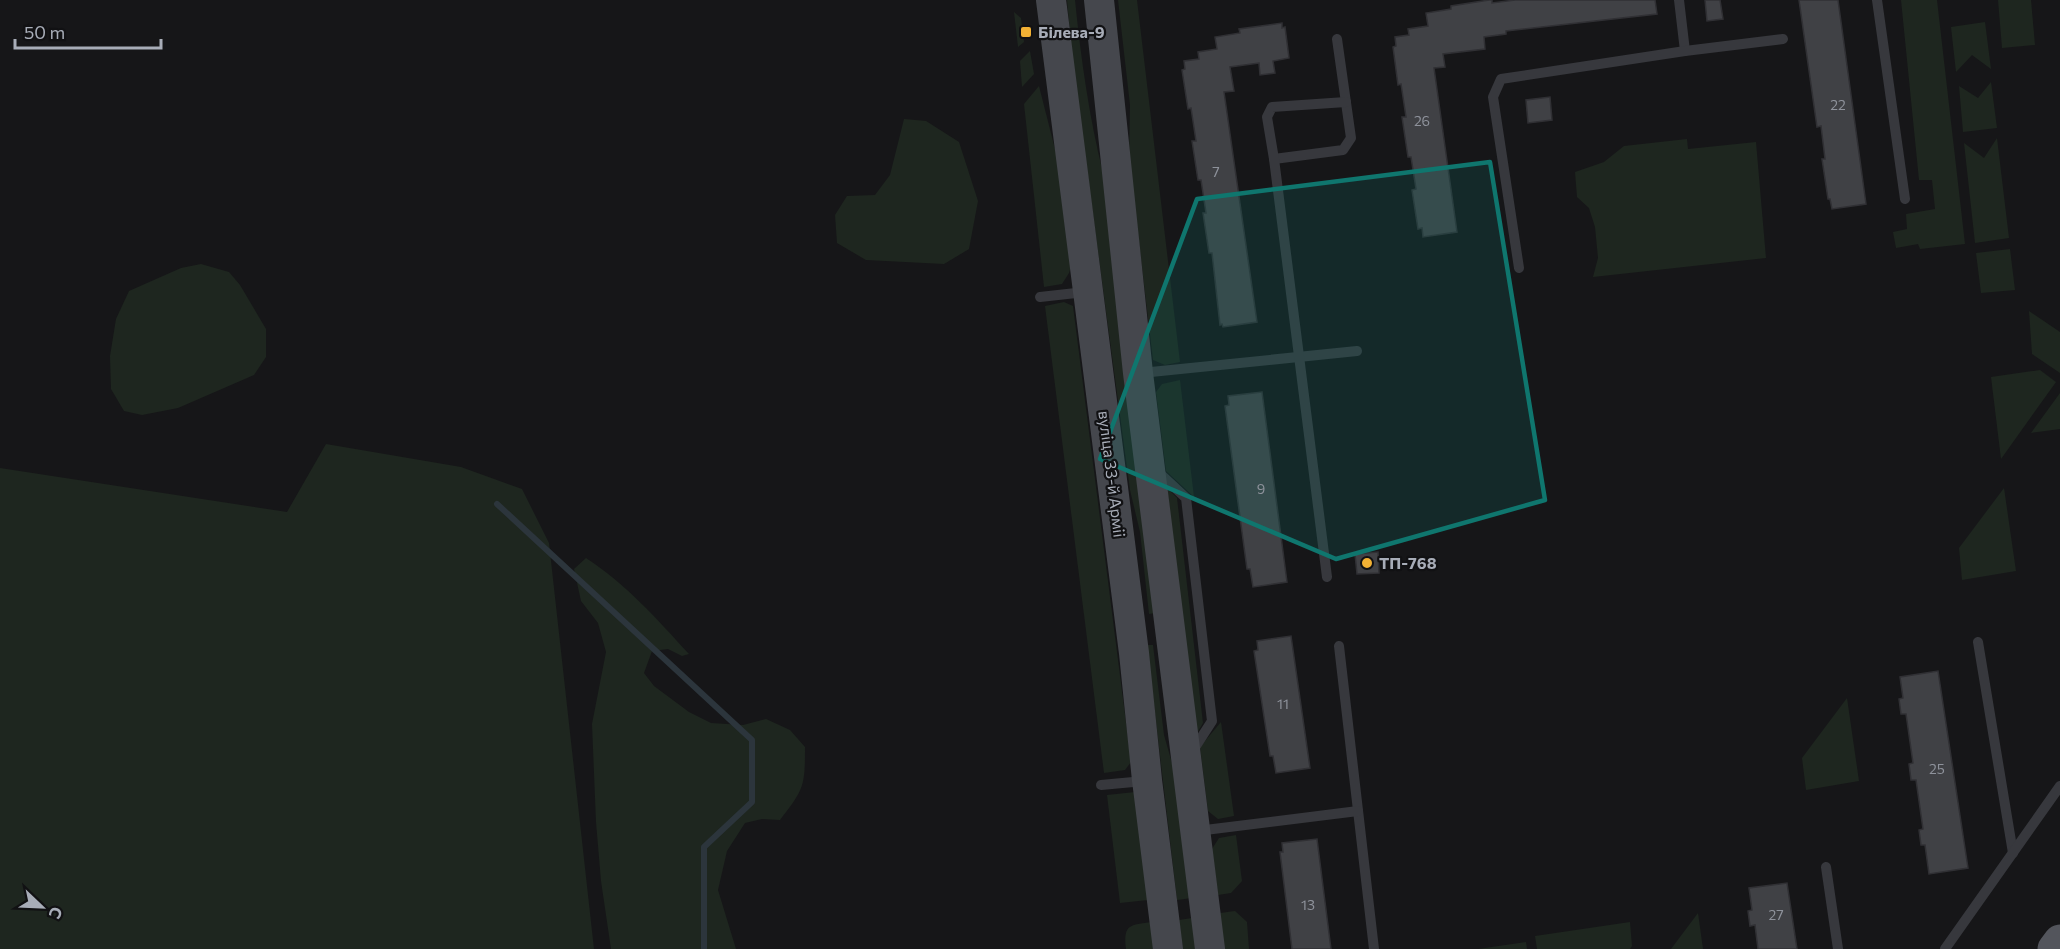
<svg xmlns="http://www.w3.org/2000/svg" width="2060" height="949" font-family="Commissioner,sans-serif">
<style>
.green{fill:#1e261f}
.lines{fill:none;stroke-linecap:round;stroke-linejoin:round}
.stream{stroke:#2c353c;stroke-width:6}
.building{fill:#404145;stroke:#303034;stroke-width:1.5}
.lane{stroke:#37383d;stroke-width:10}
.secondary{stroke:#45474d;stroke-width:30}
.primary{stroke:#53555c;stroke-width:33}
.marked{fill:#0f766e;fill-opacity:0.2;stroke:#0f766e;stroke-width:4.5;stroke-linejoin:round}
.poi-dot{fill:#f2b134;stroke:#111113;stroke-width:2}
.labels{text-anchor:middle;stroke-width:4.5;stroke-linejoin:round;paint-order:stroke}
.number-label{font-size:14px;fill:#8e929b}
.poi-label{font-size:16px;font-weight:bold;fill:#a8adb8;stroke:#111113;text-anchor:start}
.street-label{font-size:16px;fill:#a8adb8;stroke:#111113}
</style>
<rect width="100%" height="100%" fill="#161618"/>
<g class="green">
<path d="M 1067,0 L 1075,0 C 1081,59 1089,116 1103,173 L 1156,613 L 1149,614 L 1140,532 L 1130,490 L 1073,65 Z"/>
<path d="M 1118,0 L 1137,0 L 1180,362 L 1165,365 L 1153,360 L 1129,158 L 1130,105 Z"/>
<path d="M 1901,0 L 1937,0 L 1965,244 L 1920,249 L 1918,244 L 1896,248 L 1893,232 L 1907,229 L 1906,214 L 1935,209 L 1932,180 L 1919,180 Z"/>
<path d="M 1998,0 L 2031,0 L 2035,45 L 2002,48 Z"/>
<path d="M 1014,12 L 1021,18 L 1024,42 L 1018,47 Z"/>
<path d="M 1985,22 L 1991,69 L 1972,55 L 1956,72 L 1951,27 Z"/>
<path d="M 1030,51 L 1034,74 L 1022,87 L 1020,61 Z"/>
<path d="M 1991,82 L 1997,128 L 1963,132 L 1959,86 L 1978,98 Z"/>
<path d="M 1039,86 L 1058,161 L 1071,266 L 1069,273 L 1062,284 L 1044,287 L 1024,104 Z"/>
<path d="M 904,119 L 926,121 L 959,142 L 978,201 L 969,249 L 944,264 L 866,260 L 837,243 L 835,215 L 847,196 L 875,195 L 890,175 Z"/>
<path d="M 1997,138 L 2009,238 L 1975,243 L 1964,143 L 1984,158 Z"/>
<path d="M 1687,139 L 1688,149 L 1756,142 L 1766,258 L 1593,277 L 1598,258 L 1595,227 L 1589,208 L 1577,197 L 1575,172 L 1604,162 L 1624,146 Z"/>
<path d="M 2010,249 L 2015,290 L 1981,293 L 1976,253 Z"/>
<path d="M 201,264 L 229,272 L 240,285 L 266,329 L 266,357 L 254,375 L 178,408 L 142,415 L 124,411 L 111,389 L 110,356 L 116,319 L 129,291 L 181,268 Z"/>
<path d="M 1064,302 L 1073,306 L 1131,762 L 1125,770 L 1104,773 L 1045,306 Z"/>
<path d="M 2029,311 L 2060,332 L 2060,373 L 2032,354 Z"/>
<path d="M 2040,370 L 2056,382 L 2001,459 L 1991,377 Z"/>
<path d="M 1180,380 L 1194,497 L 1166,471 L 1156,392 L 1162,384 Z"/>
<path d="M 2060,393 L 2060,429 L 2031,433 Z"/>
<path d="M 326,444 L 461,467 L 522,489 L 549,543 L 594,949 L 0,949 L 0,468 L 287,512 Z"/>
<path d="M 1167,488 L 1177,498 L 1203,723 L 1197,733 Z"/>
<path d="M 2004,488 L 2016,571 L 1962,580 L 1959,548 Z"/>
<path d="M 586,558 C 626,584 657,619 689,654 L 682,656 L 668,649 L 652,651 L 644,673 L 654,686 L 689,712 L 711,723 L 743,725 L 766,719 L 790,730 L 805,747 C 805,787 804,789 780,820 L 762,819 L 745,823 L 727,851 L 718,890 L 736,949 L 611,949 L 601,881 L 596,822 L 592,724 L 606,652 L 598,623 L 581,601 L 574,569 Z"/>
<path d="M 1147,645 L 1153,645 L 1164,735 L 1178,784 L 1192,898 L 1177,900 Z"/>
<path d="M 1847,698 L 1859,781 L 1806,790 L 1802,758 Z"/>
<path d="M 1221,722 L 1234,816 L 1218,819 L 1208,811 L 1200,747 Z"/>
<path d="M 1135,792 L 1148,900 L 1120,903 L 1107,795 Z"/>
<path d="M 1236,835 L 1242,881 L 1231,893 L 1218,895 L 1212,849 L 1219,838 Z"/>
<path d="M 1235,911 L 1247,922 L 1249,949 L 1224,949 L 1220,913 Z"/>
<path d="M 1698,913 L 1703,949 L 1671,949 Z"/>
<path d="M 1192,918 L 1196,949 L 1183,949 L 1179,920 Z"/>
<path d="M 1152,922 L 1155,949 L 1126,949 C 1123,924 1130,925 1152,922 Z"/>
<path d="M 1630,922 L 1632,946 L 1630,949 L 1537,949 L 1535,936 Z"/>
<path d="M 1526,942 L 1527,949 L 1478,949 Z"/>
</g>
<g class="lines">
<path class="stream" d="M 497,504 L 752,740 L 752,802 L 704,847 L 704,949"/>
</g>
<g class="building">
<path d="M 1489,0 L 1492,0 L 1492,3 L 1515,0 L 1655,0 L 1657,14 L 1506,31 L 1506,34 L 1484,37 L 1485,49 L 1443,54 L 1445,67 L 1434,68 L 1457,232 L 1423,237 L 1422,228 L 1418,229 L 1412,190 L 1416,189 L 1411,157 L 1408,157 L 1402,117 L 1406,117 L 1401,84 L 1398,85 L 1393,47 L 1396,46 L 1395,37 L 1409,35 L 1408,29 L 1428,26 L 1426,13 L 1451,9 L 1451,6 Z"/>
<path d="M 1705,0 L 1720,0 L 1723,19 L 1707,21 Z"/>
<path d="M 1799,0 L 1838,0 L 1866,204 L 1832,209 L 1830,199 L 1828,199 L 1822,159 L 1825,159 L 1821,126 L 1817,127 Z"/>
<path d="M 1282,23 L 1282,28 L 1285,27 L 1289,58 L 1273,61 L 1275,73 L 1260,75 L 1259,63 L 1230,67 L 1234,91 L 1224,92 L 1257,322 L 1223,327 L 1222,324 L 1220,325 L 1212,253 L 1209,253 L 1203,213 L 1206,213 L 1201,180 L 1198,180 L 1192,141 L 1196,141 L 1191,108 L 1188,109 L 1182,70 L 1185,69 L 1184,61 L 1199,59 L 1198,52 L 1217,49 L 1215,37 L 1240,33 L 1239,29 Z"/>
<path d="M 1550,97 L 1552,120 L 1528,123 L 1526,100 Z"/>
<path d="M 1262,392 L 1287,582 L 1253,587 L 1250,569 L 1247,569 L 1225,406 L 1229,405 L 1228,396 Z"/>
<path d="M 1378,552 L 1379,573 L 1357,574 L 1355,554 Z"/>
<path d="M 1291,636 L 1310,768 L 1276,773 L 1273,756 L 1270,756 L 1254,651 L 1258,650 L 1257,641 Z"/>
<path d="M 1938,671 L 1968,868 L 1929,874 L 1925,845 L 1921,845 L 1919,830 L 1923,829 L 1916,780 L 1911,780 L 1909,764 L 1913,763 L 1906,714 L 1901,714 L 1899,699 L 1903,698 L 1900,677 Z"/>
<path d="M 1317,839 L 1331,949 L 1292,949 L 1280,852 L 1283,852 L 1282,843 Z"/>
<path d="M 1787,883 L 1797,949 L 1758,949 L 1755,925 L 1750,926 L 1748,911 L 1752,910 L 1749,888 Z"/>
</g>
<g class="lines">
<g class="lane">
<path d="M 1679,0 L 1685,51"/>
<path d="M 1877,0 L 1905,199"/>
<path d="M 1274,159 L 1343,150 L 1351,138 L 1337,39"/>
<path d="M 1519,268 L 1493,97 L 1501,79 L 1685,51 L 1783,39"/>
<path d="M 1040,297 L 1085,292"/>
<path d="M 1141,373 L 1357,351"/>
<path d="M 1156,470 L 1186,498 L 1212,721 L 1192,752"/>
<path d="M 1327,577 L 1274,159 L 1267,117 L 1272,107 L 1346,102"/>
<path d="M 1978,642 L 2013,853"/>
<path d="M 1339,646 L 1374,949"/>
<path d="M 1101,785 L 1144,781"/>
<path d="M 1197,831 L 1358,811"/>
<path d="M 1826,867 L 1838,949"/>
<path d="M 1945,949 L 2060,786"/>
</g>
<g class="secondary">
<path d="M 1051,0 L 1134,653 L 1147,780 L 1168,949"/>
<path d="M 1099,0 L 1138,373 L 1210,949"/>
</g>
<path class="primary" d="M 2054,949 L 2060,941"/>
</g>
<path class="marked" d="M 1490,162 L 1545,500 L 1336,559 L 1100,459 L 1197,199 Z"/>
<g class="poi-dot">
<rect x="1020" y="26" width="12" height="12" rx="3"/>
<circle cx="1367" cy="563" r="6"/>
</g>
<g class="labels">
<g class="number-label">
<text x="1838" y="110">22</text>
<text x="1422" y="126">26</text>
<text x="1216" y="177">7</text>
<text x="1261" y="494">9</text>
<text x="1283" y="709">11</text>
<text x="1937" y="774">25</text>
<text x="1308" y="910">13</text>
<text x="1776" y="920">27</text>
</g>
<g class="poi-label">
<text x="1038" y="38">Білева-9</text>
<text x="1379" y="569">ТП-768</text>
</g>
<g class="street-label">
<text transform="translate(1112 474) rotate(83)" y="6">вуліца 33-й Арміі</text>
</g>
</g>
<g transform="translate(42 907) rotate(113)" stroke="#111113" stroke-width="4.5" paint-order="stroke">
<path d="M0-4.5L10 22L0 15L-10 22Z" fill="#a8adb8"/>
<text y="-9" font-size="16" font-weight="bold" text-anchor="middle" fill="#a8adb8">С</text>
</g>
<path d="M15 39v9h146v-9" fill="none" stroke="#a8adb8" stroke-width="3"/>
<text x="24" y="39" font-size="18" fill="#a8adb8" stroke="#111113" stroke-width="4.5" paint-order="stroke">50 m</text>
</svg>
